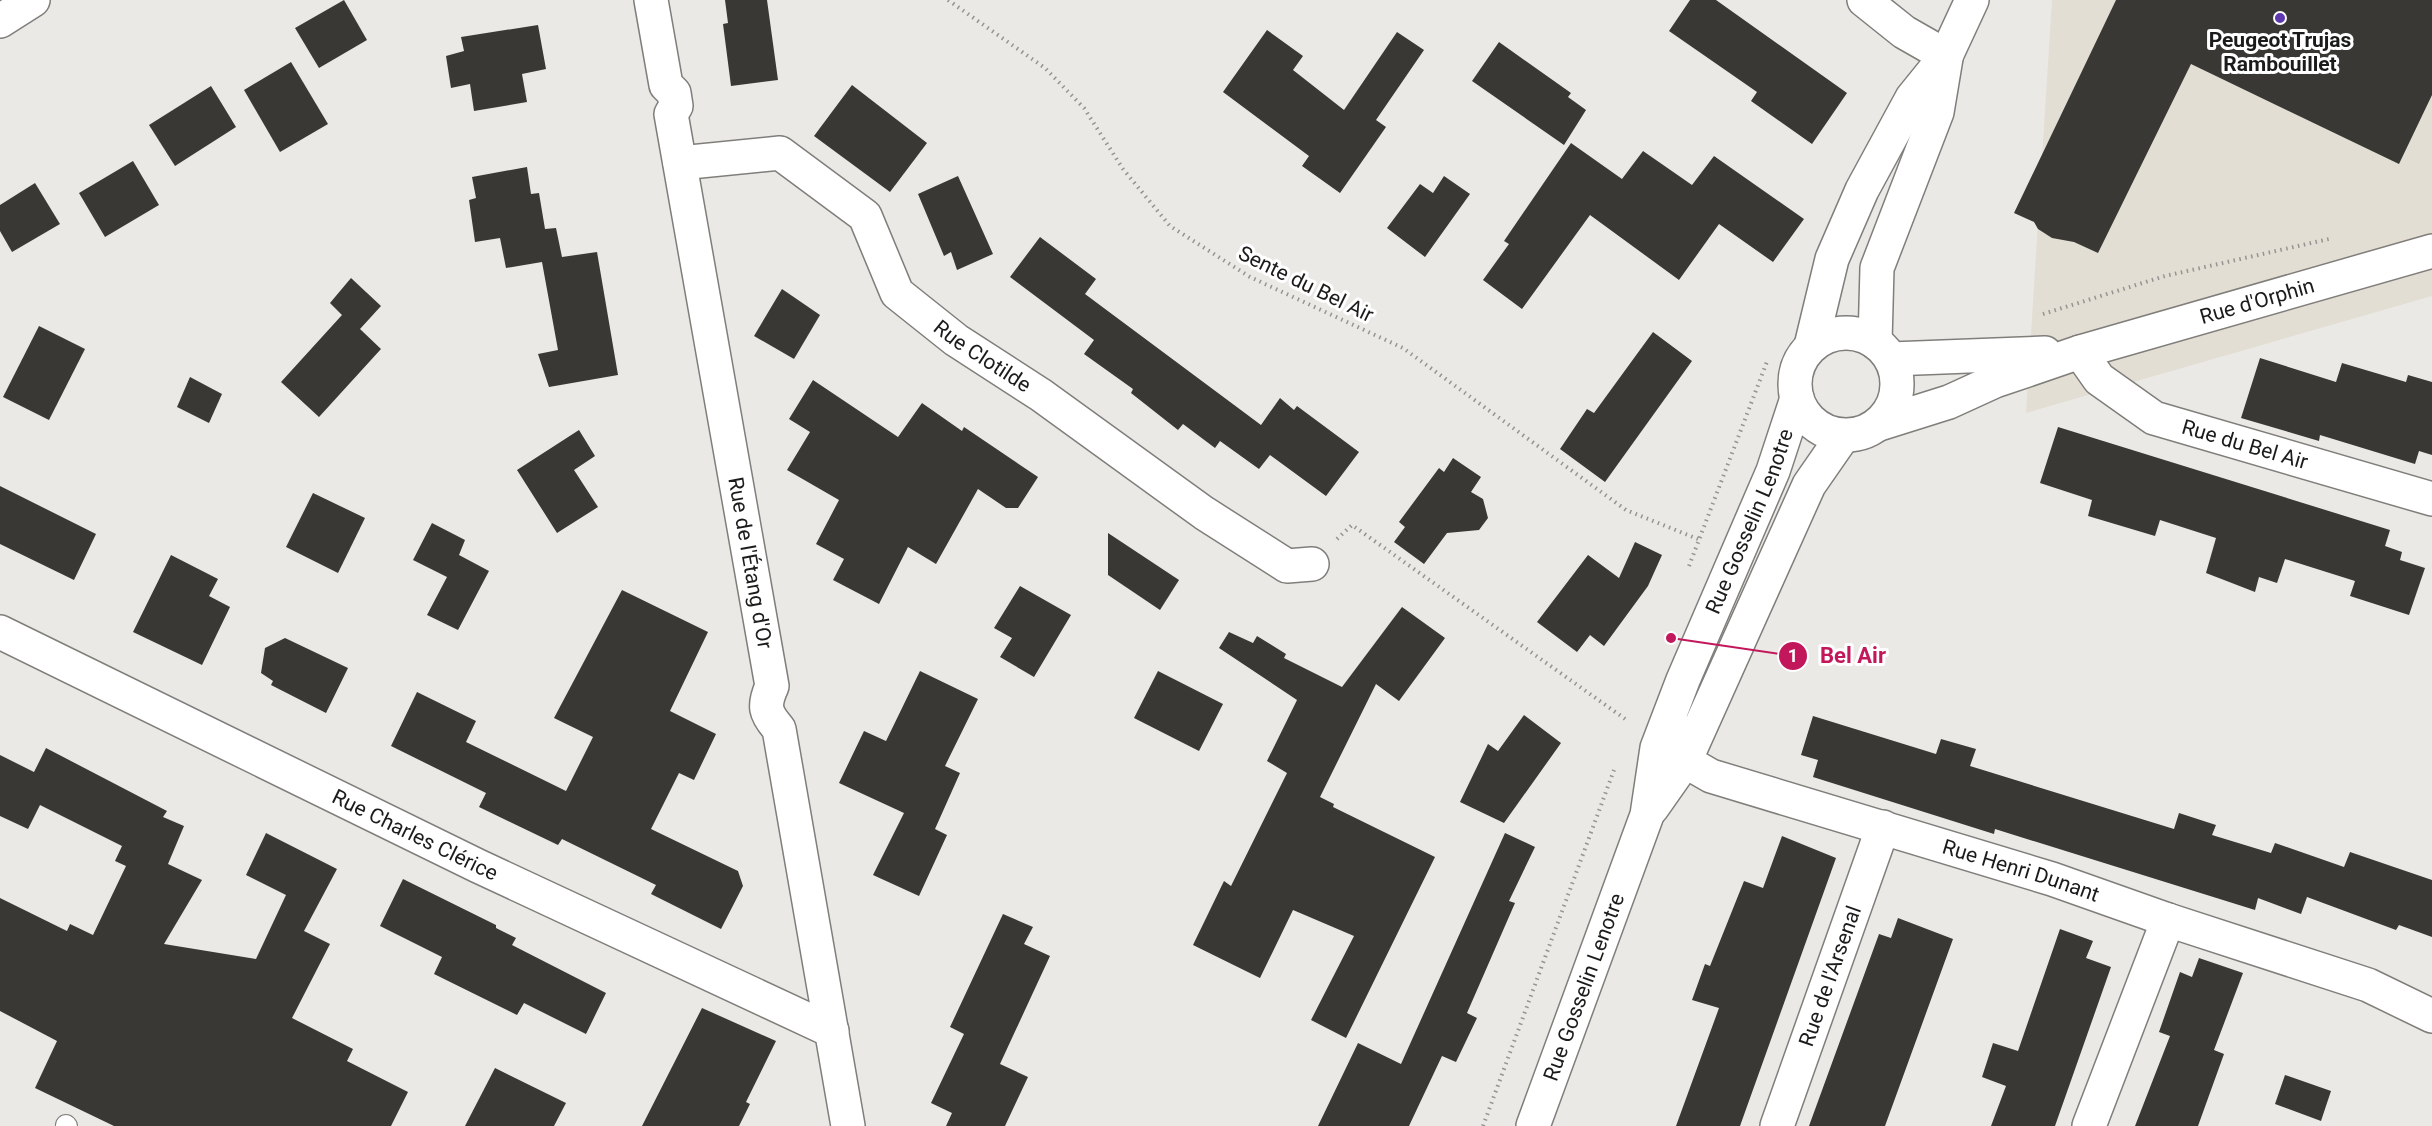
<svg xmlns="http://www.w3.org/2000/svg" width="2432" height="1126" font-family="Roboto,sans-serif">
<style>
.built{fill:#e3ded3}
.building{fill:#393835}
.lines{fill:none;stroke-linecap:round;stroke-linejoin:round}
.lane-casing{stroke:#807e7b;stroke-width:22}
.street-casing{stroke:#807e7b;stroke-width:36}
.secondary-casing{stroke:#807e7b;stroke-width:36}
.path{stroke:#959492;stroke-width:4;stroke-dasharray:1.5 4.5;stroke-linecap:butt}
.lane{stroke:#fff;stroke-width:20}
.street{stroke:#fff;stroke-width:33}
.secondary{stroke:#fff;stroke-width:33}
.poi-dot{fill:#5f38b0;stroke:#fff;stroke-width:2}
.labels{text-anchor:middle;stroke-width:6;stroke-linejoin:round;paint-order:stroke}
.poi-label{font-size:21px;font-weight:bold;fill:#1b1b19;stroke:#fff}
.street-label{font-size:21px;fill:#1b1b19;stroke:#fff}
.leader{fill:none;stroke:#c2185b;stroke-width:2}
.callout-dot{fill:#c2185b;stroke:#fff;stroke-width:2}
.mark-label{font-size:18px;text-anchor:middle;font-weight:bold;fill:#fff}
.callout-label{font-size:22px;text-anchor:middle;font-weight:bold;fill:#c2185b;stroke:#fff;stroke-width:6;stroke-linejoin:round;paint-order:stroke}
</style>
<rect width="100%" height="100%" fill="#ebe9e6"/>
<path class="built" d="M 2052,0 L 2432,0 L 2432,296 L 2026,413 Z"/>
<g class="building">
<path d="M 344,0 L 367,40 L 319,68 L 295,28 Z"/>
<path d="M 725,0 L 767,0 L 778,80 L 731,86 L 723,24 L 728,23 Z"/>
<path d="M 1690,0 L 1716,0 L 1847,93 L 1812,144 L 1751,101 L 1757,92 L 1669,31 Z"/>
<path d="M 2116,0 L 2432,0 L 2432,95 L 2399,164 L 2191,64 L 2098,253 L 2074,242 L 2052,238 L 2038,229 L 2034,222 L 2014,213 Z"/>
<path d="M 538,25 L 546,69 L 522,74 L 527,102 L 474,111 L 470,84 L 451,88 L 446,56 L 464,51 L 461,37 Z"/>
<path d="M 1267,30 L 1303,56 L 1293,70 L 1344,110 L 1397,32 L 1424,50 L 1376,120 L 1386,127 L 1340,193 L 1302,166 L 1309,156 L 1223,92 Z"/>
<path d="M 1499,42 L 1571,93 L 1568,97 L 1586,110 L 1564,145 L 1472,81 Z"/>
<path d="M 291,62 L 328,124 L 280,152 L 244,90 Z"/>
<path d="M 852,85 L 927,143 L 890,192 L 814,136 Z"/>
<path d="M 211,86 L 236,127 L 175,166 L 149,125 Z"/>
<path d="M 1571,143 L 1622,179 L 1643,151 L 1692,185 L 1714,156 L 1804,219 L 1773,262 L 1719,224 L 1679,280 L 1590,215 L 1522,309 L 1483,280 L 1509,244 L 1504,241 Z"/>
<path d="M 133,161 L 159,205 L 105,237 L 79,193 Z"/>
<path d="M 527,167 L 531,194 L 539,193 L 545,229 L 556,228 L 562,257 L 597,252 L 618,375 L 549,387 L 538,354 L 558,350 L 542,262 L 506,268 L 500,238 L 475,242 L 469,200 L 476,198 L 472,177 Z"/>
<path d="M 958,176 L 993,254 L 957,270 L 951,252 L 944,256 L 918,194 Z"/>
<path d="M 1444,176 L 1470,194 L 1425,257 L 1387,228 L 1420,184 L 1433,193 Z"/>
<path d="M 35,183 L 60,224 L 12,252 L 0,231 L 0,205 Z"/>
<path d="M 1040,237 L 1096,279 L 1085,294 L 1261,425 L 1280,398 L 1294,410 L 1297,406 L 1359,452 L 1326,496 L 1270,455 L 1259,469 L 1220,441 L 1215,448 L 1183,424 L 1178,430 L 1131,393 L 1133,389 L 1084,354 L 1094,340 L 1010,277 Z"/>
<path d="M 351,278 L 381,306 L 360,329 L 381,349 L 319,417 L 281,382 L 342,315 L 330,303 Z"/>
<path d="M 782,289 L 820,315 L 794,359 L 754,336 Z"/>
<path d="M 39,326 L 85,349 L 49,420 L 3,397 Z"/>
<path d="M 1653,332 L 1692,361 L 1605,482 L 1560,449 L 1587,409 L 1594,413 Z"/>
<path d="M 2260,358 L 2336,382 L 2342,363 L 2406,382 L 2408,375 L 2432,382 L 2432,455 L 2419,451 L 2415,464 L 2320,435 L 2319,441 L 2241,418 Z"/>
<path d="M 190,377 L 222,394 L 209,423 L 177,407 Z"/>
<path d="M 813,380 L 898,437 L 922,403 L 962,431 L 964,427 L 1038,477 L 1018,508 L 1006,508 L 978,489 L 936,564 L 908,547 L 879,604 L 833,580 L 844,559 L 816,544 L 839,500 L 787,470 L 810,432 L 789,419 Z"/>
<path d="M 2058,427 L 2390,530 L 2385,546 L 2402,552 L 2400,560 L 2425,568 L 2409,615 L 2350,596 L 2355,581 L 2285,559 L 2277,583 L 2259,577 L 2255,592 L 2206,573 L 2216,538 L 2160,520 L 2155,536 L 2088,516 L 2092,500 L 2040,483 Z"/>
<path d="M 579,430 L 595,456 L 574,470 L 598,507 L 557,533 L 517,470 Z"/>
<path d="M 1453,458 L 1481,477 L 1471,492 L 1483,499 L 1488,518 L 1479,530 L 1447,533 L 1424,564 L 1394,542 L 1405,527 L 1399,522 L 1439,468 L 1444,472 Z"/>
<path d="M 0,486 L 96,534 L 74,580 L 0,544 Z"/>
<path d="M 313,493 L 365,518 L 338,573 L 286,547 Z"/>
<path d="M 432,523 L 465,540 L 459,555 L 489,571 L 458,630 L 427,615 L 447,577 L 413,560 Z"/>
<path d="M 1108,533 L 1179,580 L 1160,610 L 1108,575 Z"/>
<path d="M 1635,542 L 1662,555 L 1648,586 L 1604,646 L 1590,635 L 1577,652 L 1537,622 L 1588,555 L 1619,578 Z"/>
<path d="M 171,555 L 218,579 L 209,596 L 230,607 L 202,665 L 133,632 Z"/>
<path d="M 1020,586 L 1071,615 L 1034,677 L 1000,657 L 1012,638 L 994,628 Z"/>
<path d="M 622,590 L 708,632 L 670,711 L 716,734 L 694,780 L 679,773 L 651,829 L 738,871 L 743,886 L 721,929 L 651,894 L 656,885 L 562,839 L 558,845 L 479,807 L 486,793 L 391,746 L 417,692 L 476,721 L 466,742 L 566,791 L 593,737 L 554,718 Z"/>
<path d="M 1402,607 L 1445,638 L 1399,701 L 1376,684 L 1320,797 L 1334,804 L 1333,807 L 1435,857 L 1346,1038 L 1311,1020 L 1354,936 L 1293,910 L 1260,978 L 1193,945 L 1224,881 L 1231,886 L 1287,773 L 1267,761 L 1297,700 L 1219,648 L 1229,632 L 1253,643 L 1257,636 L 1286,654 L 1284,658 L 1342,687 Z"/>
<path d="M 285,638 L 348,668 L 326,713 L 271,685 L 273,681 L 261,673 L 265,648 Z"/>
<path d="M 920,671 L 978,699 L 945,766 L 960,773 L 935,829 L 947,835 L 919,896 L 873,875 L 904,813 L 839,783 L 864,731 L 886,741 Z"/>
<path d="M 1158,671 L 1223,704 L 1199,751 L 1134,718 Z"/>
<path d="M 1524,715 L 1561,743 L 1504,823 L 1460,802 L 1488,744 L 1498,751 Z"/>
<path d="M 1813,716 L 1936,754 L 1941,739 L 1976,749 L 1970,766 L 2174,829 L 2179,813 L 2216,825 L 2212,835 L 2271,853 L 2275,843 L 2344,867 L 2350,852 L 2432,880 L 2432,937 L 2399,925 L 2396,930 L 2307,897 L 2301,914 L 2258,898 L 2255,910 L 1995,829 L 1994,834 L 1813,777 L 1818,760 L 1801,755 Z"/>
<path d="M 46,748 L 167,811 L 163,817 L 184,826 L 168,864 L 202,880 L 164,944 L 256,959 L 286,895 L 246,875 L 266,833 L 337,869 L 304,931 L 330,944 L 292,1018 L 353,1049 L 347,1061 L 408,1092 L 391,1126 L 114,1126 L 35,1088 L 57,1041 L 0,1011 L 0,898 L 67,931 L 70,924 L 93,935 L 126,866 L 115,861 L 122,846 L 40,805 L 28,829 L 0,816 L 0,755 L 34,772 Z"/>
<path d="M 1505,833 L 1535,847 L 1509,901 L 1515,903 L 1467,1013 L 1477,1018 L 1456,1062 L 1442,1056 L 1409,1126 L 1318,1126 L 1358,1043 L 1401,1064 Z"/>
<path d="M 1782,836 L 1836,858 L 1740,1126 L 1676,1126 L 1719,1008 L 1692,1000 L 1705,964 L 1710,966 L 1744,881 L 1763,888 Z"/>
<path d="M 403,879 L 496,925 L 496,928 L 516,938 L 512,945 L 606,993 L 586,1034 L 524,1003 L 517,1015 L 434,974 L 442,957 L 380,926 Z"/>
<path d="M 1003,914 L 1033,927 L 1024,944 L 1050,956 L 1000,1064 L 1028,1077 L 1005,1126 L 946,1126 L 952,1113 L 931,1103 L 964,1034 L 950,1027 Z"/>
<path d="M 1898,918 L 1953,939 L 1885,1126 L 1809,1126 L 1879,934 L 1891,938 Z"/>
<path d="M 2060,929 L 2093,941 L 2086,958 L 2111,967 L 2055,1126 L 1991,1126 L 2006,1086 L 1982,1077 L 1993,1043 L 2018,1051 Z"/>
<path d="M 2199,958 L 2243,973 L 2214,1050 L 2224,1054 L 2198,1126 L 2135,1126 L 2170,1036 L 2159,1032 L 2180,972 L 2192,977 Z"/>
<path d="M 702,1008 L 776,1041 L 746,1102 L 750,1104 L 739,1126 L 642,1126 Z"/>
<path d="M 495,1068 L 566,1103 L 554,1126 L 465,1126 Z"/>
<path d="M 2285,1075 L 2331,1091 L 2321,1121 L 2275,1104 Z"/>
</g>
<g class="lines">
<g class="lane-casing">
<path id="lane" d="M 66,1125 L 67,1126"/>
</g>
<g class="street-casing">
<g id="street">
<path id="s1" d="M 651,0 L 666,85 L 674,93 L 676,106 L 671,114 L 772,686 C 763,706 765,713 779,729 L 848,1126"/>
<path d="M 1864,0 L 1904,32 L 1946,56"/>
<path d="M 0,21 L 33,0"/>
<path id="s2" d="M 680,163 L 780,153 L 865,216 L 897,293 L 956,340 L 1041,395 L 1204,513 L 1287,566 L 1312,564"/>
<path id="s3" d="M 2080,352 L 2099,379 L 2154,418 L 2432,499"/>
<path id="s4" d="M 0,632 L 478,866 L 832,1031"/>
<path id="s5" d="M 1685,733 L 1685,761 L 1711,776 L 2052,879 L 2168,920 L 2368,985 L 2432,1016"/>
<path id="s6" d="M 1777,1126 L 1883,827"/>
<path d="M 2089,1126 L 2168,920"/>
</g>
</g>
<g class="secondary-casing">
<g id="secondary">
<circle cx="1846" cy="384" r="51"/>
<path d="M 1875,342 L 1877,268 L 1937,112 L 1946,58"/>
<path d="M 1811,346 L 1832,259 L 1862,190 L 1912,98 L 1946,56 L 1972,0"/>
<path d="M 1891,359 L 2045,353"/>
<path id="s7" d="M 1879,424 L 1949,402 L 1995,381 L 2080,352 L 2432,251"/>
<path d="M 1652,808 L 1685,761 L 1809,485 L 1843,436"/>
<path id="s8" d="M 1533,1126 L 1647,815 L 1657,748 L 1683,680 L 1773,471 L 1797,398"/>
</g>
</g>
<g class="path">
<path d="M 948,0 L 1045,68 L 1084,108 L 1123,169 L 1170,226 L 1250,277 L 1403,348 L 1626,510 L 1698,539"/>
<path d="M 2043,314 L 2165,276 L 2329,239"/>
<path d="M 1337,539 L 1352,525 L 1628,721"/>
<path d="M 1689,566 L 1768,359"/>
<path d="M 1483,1126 L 1614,770"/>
</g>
<use href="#lane" class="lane"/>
<use href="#street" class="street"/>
<use href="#secondary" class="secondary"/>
</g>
<circle class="poi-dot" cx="2280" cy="18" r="6"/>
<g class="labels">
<g class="poi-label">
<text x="2280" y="47">Peugeot Trujas<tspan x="2280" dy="24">Rambouillet</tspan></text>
</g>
<g class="street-label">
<text transform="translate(1306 284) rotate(26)" y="7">Sente du Bel Air</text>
<text dy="7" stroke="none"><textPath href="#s7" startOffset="398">Rue d'Orphin</textPath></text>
<text dy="7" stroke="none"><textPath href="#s2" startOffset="396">Rue Clotilde</textPath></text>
<text dy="7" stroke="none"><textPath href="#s3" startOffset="195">Rue du Bel Air</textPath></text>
<text dy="7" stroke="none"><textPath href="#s8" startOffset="644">Rue Gosselin Lenotre</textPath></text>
<text dy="7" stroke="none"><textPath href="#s1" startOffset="576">Rue de l'Étang d'Or</textPath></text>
<text dy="7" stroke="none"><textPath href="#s4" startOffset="462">Rue Charles Clérice</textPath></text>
<text dy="7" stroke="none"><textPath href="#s5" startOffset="382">Rue Henri Dunant</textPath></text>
<text dy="7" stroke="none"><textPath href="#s6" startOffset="159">Rue de l'Arsenal</textPath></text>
<text dy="7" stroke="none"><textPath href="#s8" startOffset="148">Rue Gosselin Lenotre</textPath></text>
</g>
</g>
<path class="leader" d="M1671 638L1793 656"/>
<g class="callout-dot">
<circle cx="1671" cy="638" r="6"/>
<circle cx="1793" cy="656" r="15"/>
</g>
<g class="mark-label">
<text x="1793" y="662">1</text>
</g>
<g class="callout-label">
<text x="1853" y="663">Bel Air</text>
</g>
</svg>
